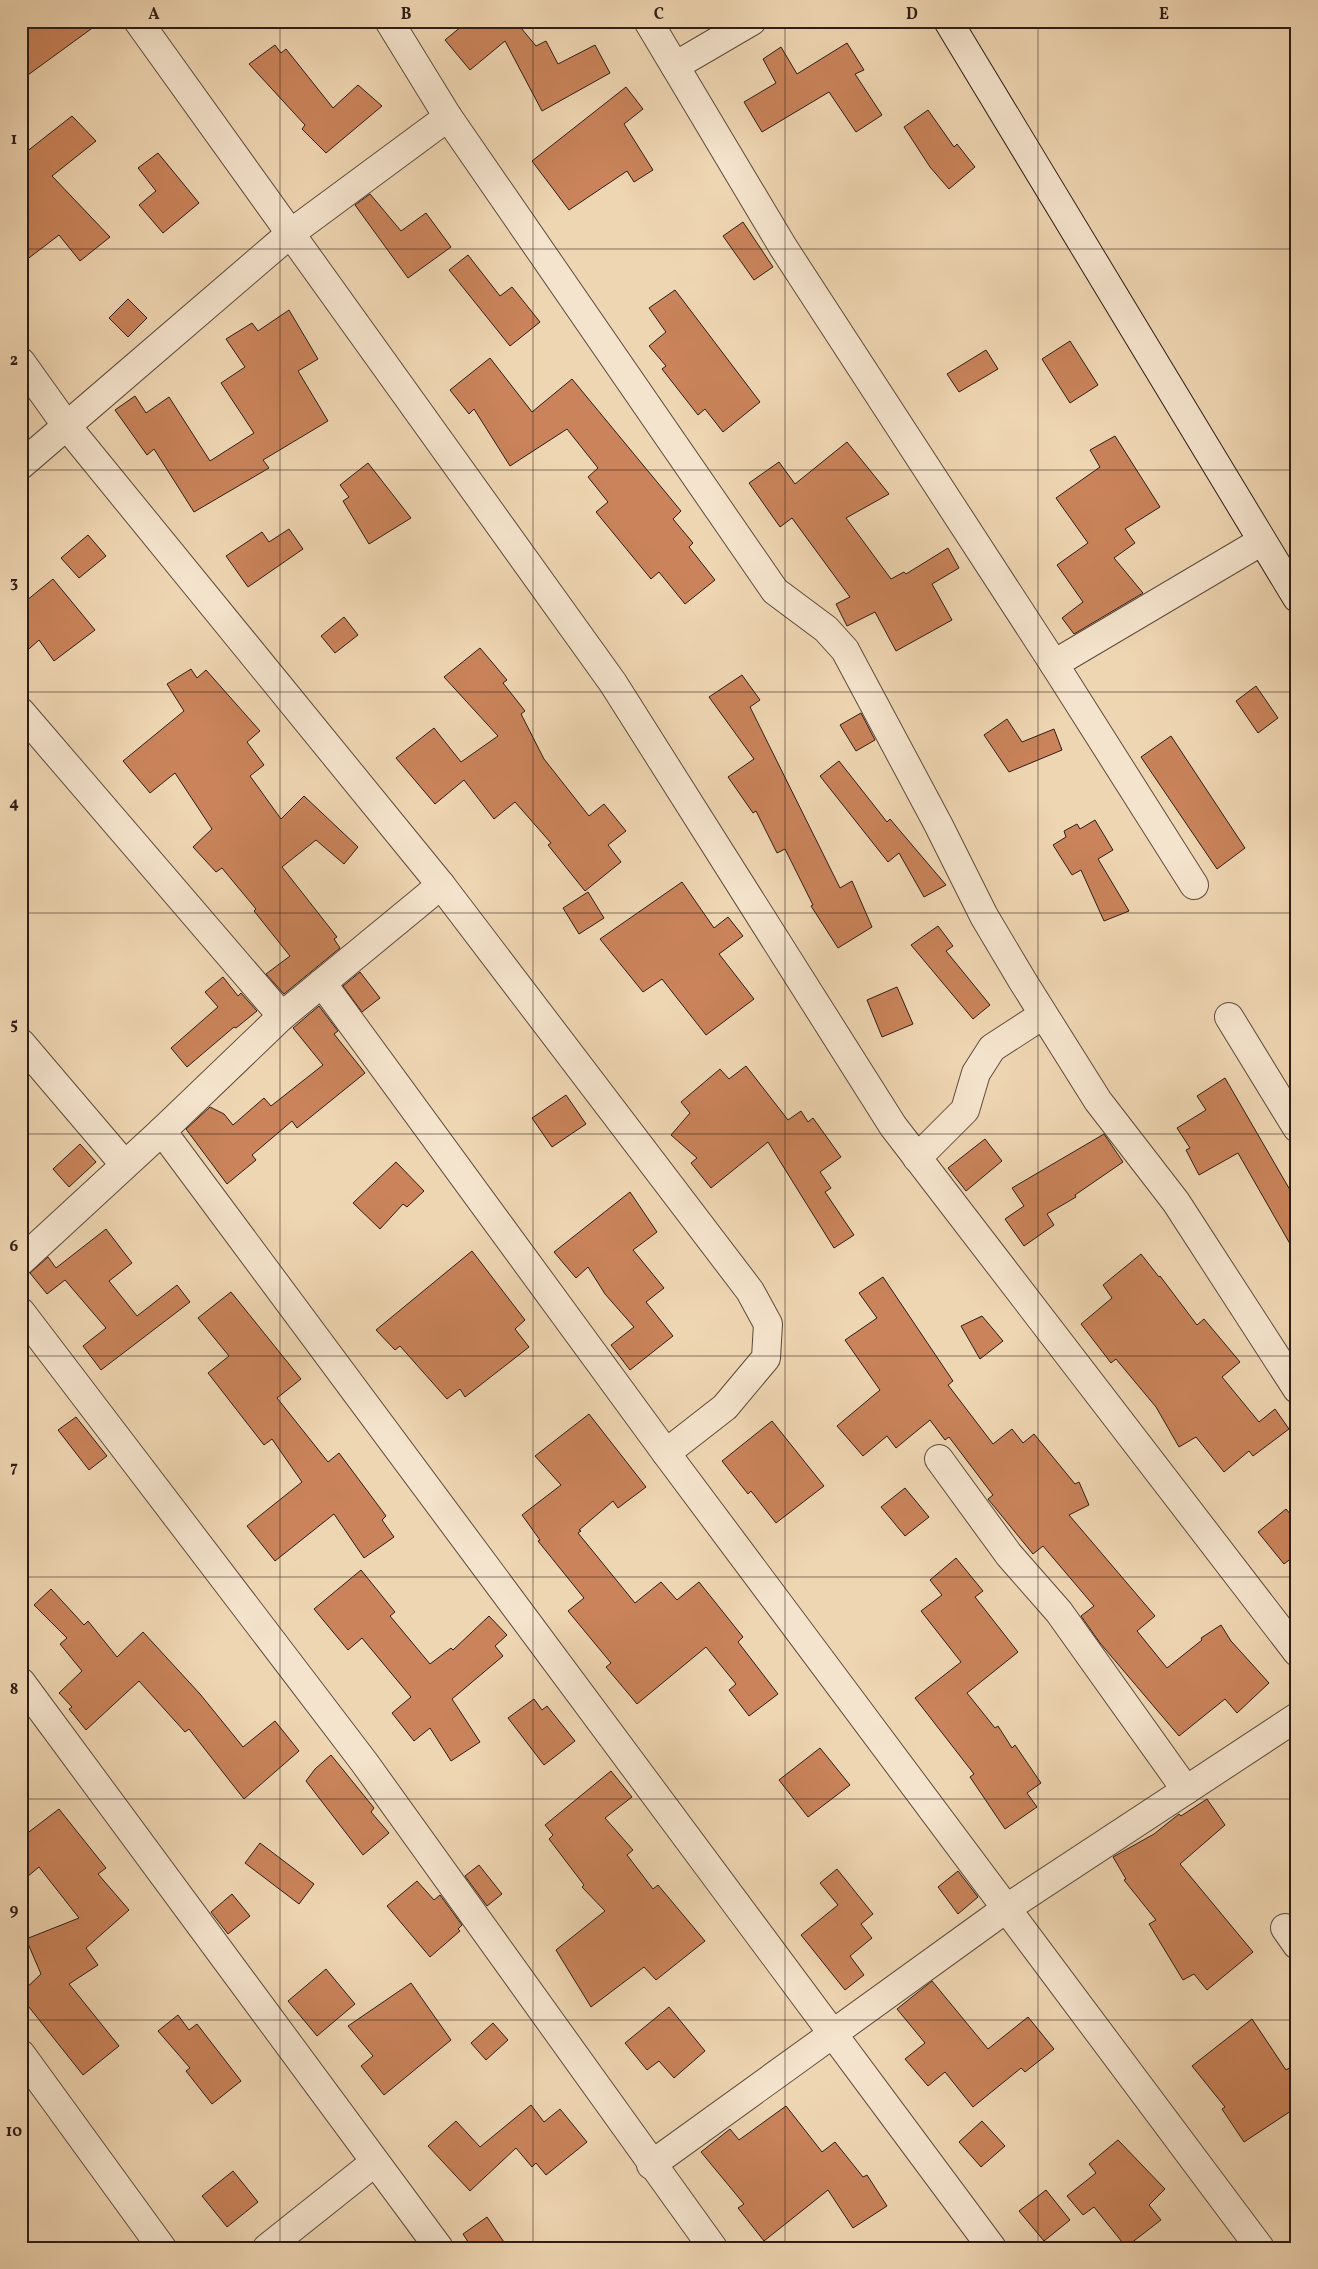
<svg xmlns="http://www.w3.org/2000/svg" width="1318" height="2269" font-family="Vollkorn,serif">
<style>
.building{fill:#ca835a;stroke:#2e1d16}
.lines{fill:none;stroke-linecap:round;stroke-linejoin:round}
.street-casing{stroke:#5e4b3d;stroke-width:30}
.secondary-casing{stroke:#2e1d16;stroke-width:30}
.street{stroke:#f5e4cd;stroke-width:28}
.secondary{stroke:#f5e4cd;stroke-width:28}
.grid{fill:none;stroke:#2e1d16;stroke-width:1;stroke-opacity:0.55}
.neatline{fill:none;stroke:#2e1d16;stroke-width:2}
.grid-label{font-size:16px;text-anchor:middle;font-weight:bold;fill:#2e1d16}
</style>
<rect width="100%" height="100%" fill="#efd6b2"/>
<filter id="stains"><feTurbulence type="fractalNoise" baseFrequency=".004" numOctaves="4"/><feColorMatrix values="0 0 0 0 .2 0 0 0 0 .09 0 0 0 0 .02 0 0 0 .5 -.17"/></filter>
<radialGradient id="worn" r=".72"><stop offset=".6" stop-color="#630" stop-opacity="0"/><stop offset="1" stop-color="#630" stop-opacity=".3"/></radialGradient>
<g class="building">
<path d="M 21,21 L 102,21 L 21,80 Z"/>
<path d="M 468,21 L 529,21 L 521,28 L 536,46 L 546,41 L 558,64 L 595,45 L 610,73 L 542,111 L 505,41 L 470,70 L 445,40 Z"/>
<path d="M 847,43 L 864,70 L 855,74 L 882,115 L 856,132 L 829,92 L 762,132 L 744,102 L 776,83 L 763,59 L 781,47 L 797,74 Z"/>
<path d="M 275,45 L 281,53 L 286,49 L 333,108 L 358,85 L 382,106 L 326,153 L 302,129 L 305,125 L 249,64 Z"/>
<path d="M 626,87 L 643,109 L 624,124 L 653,170 L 634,182 L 627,171 L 569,210 L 532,161 Z"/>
<path d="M 928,110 L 954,147 L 957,144 L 975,167 L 949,189 L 930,167 L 904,127 Z"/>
<path d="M 72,116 L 96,141 L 52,176 L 110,237 L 80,261 L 59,235 L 21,264 L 21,156 Z"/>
<path d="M 158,153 L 199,203 L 163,233 L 139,205 L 156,191 L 138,168 Z"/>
<path d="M 370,194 L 401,231 L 426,213 L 451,247 L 408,278 L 355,205 Z"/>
<path d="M 743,222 L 773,267 L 754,280 L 723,236 Z"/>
<path d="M 468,255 L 500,296 L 512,287 L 540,322 L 510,346 L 449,270 Z"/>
<path d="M 675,290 L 760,402 L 723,432 L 705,409 L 698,415 L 662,369 L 666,366 L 649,346 L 666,332 L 649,308 Z"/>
<path d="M 128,299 L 147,318 L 128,337 L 109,318 Z"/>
<path d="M 289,310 L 318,359 L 298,371 L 328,421 L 263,460 L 269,468 L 194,512 L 154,449 L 147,455 L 115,410 L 135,396 L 146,413 L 169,397 L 210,461 L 254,433 L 221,383 L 245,367 L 226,339 L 252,323 L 258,331 Z"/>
<path d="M 1070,341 L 1098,385 L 1070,403 L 1042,359 Z"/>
<path d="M 986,350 L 998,369 L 959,392 L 947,374 Z"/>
<path d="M 490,358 L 532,412 L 572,379 L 681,511 L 673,519 L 693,543 L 689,547 L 715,580 L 685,604 L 659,572 L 651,579 L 596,512 L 608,502 L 588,477 L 598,468 L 567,429 L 510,466 L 474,409 L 469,414 L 450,390 Z"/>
<path d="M 1115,436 L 1160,507 L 1125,529 L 1135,543 L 1114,558 L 1143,593 L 1074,634 L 1062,618 L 1083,602 L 1057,565 L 1088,543 L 1056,498 L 1100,467 L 1090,450 Z"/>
<path d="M 847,442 L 889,494 L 846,518 L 891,579 L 904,572 L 906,574 L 948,548 L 959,568 L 932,584 L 952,620 L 896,651 L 875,612 L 847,626 L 836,604 L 850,597 L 792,518 L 780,527 L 749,483 L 779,462 L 795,484 Z"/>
<path d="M 368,463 L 411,518 L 369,544 L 343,501 L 349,497 L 340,485 Z"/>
<path d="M 289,529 L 303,549 L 248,587 L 226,556 L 262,532 L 269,542 Z"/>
<path d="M 88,535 L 106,556 L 79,578 L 61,558 Z"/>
<path d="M 53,579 L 95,630 L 54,661 L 39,640 L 21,656 L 21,605 Z"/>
<path d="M 344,617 L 358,635 L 335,653 L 321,636 Z"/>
<path d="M 480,648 L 507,680 L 503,683 L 525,711 L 521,714 L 544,759 L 589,816 L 604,804 L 626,831 L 608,845 L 621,862 L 585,891 L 548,845 L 551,843 L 515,802 L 494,819 L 464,780 L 435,804 L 396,758 L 434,728 L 461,762 L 498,736 L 444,677 Z"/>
<path d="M 191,669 L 197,678 L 206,670 L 260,731 L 247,742 L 264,765 L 250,776 L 281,819 L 304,796 L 358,847 L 344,864 L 316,840 L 282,867 L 337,937 L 334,939 L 340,948 L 284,994 L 266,974 L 290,956 L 254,911 L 256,909 L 222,868 L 216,872 L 193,847 L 212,829 L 175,773 L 150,793 L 123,761 L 184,711 L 167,684 Z"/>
<path d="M 742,675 L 760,700 L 750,707 L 840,888 L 852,881 L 872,927 L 838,948 L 811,906 L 813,905 L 785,849 L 777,853 L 756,811 L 753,813 L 728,777 L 754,759 L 709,697 Z"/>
<path d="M 1256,686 L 1278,718 L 1258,733 L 1236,701 Z"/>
<path d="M 861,713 L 875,740 L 856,751 L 840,725 Z"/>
<path d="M 1007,719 L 1022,742 L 1054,729 L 1062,750 L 1009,772 L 984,735 Z"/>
<path d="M 1171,736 L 1245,848 L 1217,869 L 1141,757 Z"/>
<path d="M 839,761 L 887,822 L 890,819 L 946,885 L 924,897 L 899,853 L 888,862 L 820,776 Z"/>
<path d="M 1095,820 L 1113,850 L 1098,859 L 1129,911 L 1104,921 L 1081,870 L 1072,875 L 1053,845 L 1066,837 L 1064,831 L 1077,824 L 1080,829 Z"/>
<path d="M 682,882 L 714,928 L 728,917 L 743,936 L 719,954 L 754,999 L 706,1035 L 662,979 L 643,992 L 600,939 Z"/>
<path d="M 588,892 L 604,918 L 579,934 L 563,908 Z"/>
<path d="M 938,926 L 953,946 L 946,951 L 990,1005 L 973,1019 L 911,945 Z"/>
<path d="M 360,972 L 380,998 L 362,1012 L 343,986 Z"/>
<path d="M 223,977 L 238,996 L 241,993 L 257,1011 L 236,1028 L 234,1027 L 187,1067 L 171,1048 L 218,1007 L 205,992 Z"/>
<path d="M 897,987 L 913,1024 L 882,1037 L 867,1000 Z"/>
<path d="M 319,1006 L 338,1031 L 334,1034 L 365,1073 L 297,1128 L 292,1121 L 252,1155 L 256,1160 L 227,1184 L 186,1129 L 210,1107 L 224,1114 L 233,1125 L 264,1098 L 271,1106 L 323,1065 L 293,1028 Z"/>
<path d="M 746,1066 L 788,1120 L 801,1111 L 808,1122 L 813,1118 L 841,1157 L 820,1172 L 831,1188 L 825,1192 L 854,1235 L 834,1248 L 768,1142 L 711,1188 L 691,1163 L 697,1158 L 671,1135 L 690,1113 L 681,1102 L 720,1069 L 729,1079 Z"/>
<path d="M 1225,1078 L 1297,1202 L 1297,1256 L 1238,1153 L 1199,1175 L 1186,1150 L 1190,1148 L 1177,1128 L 1206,1110 L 1197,1096 Z"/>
<path d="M 566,1095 L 586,1124 L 552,1147 L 532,1118 Z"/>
<path d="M 1104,1134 L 1123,1162 L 1075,1195 L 1076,1197 L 1047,1214 L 1054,1225 L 1024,1246 L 1005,1219 L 1024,1206 L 1012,1188 Z"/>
<path d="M 985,1139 L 1002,1161 L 966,1191 L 948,1168 Z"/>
<path d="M 80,1144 L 96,1162 L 69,1187 L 53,1169 Z"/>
<path d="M 396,1162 L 424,1191 L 407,1207 L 403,1204 L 380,1229 L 353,1203 Z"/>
<path d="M 630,1192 L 657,1232 L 633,1250 L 664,1288 L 646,1302 L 673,1336 L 630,1370 L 611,1345 L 634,1327 L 605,1294 L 588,1267 L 576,1278 L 554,1252 Z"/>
<path d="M 106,1229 L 132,1263 L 109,1281 L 137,1316 L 177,1285 L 190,1302 L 101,1370 L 83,1346 L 106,1328 L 65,1280 L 47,1294 L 30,1273 L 48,1257 L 56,1268 Z"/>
<path d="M 472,1251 L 525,1320 L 515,1329 L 529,1347 L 465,1397 L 460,1389 L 447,1399 L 400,1346 L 395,1350 L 376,1330 Z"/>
<path d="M 1141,1254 L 1159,1277 L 1160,1276 L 1197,1325 L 1204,1319 L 1240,1362 L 1222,1377 L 1259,1422 L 1275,1409 L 1289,1429 L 1253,1456 L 1249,1451 L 1224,1472 L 1196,1437 L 1179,1447 L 1156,1407 L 1116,1359 L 1111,1363 L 1081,1324 L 1112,1298 L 1103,1285 Z"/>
<path d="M 883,1277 L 953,1381 L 948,1385 L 993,1444 L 1012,1429 L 1023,1443 L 1034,1434 L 1075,1484 L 1079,1482 L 1089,1505 L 1069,1515 L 1155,1616 L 1137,1631 L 1167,1668 L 1202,1640 L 1201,1638 L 1221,1625 L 1231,1641 L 1269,1683 L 1237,1713 L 1225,1699 L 1179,1736 L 1100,1643 L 1081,1616 L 1094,1606 L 1043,1546 L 1033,1554 L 988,1499 L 993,1495 L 949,1437 L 945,1440 L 930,1420 L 896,1448 L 887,1436 L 863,1456 L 837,1426 L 880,1390 L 845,1340 L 877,1318 L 859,1293 Z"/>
<path d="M 231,1292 L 301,1379 L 277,1398 L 328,1462 L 339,1453 L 386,1516 L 382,1520 L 394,1537 L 364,1558 L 334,1514 L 275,1561 L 247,1526 L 302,1482 L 272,1439 L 264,1445 L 208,1373 L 229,1356 L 198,1318 Z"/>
<path d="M 982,1316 L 1003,1341 L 980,1359 L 961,1326 Z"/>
<path d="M 589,1414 L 646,1487 L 618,1508 L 613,1501 L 579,1530 L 581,1531 L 578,1533 L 635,1603 L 661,1582 L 677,1600 L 699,1582 L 743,1637 L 738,1642 L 778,1694 L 749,1716 L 729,1690 L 736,1684 L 706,1647 L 637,1704 L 606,1667 L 611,1663 L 568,1611 L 584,1598 L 538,1541 L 540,1540 L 522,1515 L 561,1485 L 535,1456 Z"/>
<path d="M 76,1417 L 107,1456 L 89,1470 L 58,1430 Z"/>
<path d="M 772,1421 L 824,1486 L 776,1523 L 751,1491 L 748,1494 L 722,1461 Z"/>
<path d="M 905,1488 L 929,1517 L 905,1536 L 881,1507 Z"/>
<path d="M 1286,1509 L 1297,1522 L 1297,1554 L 1284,1564 L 1258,1532 Z"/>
<path d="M 956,1558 L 983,1591 L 975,1597 L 1018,1652 L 967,1693 L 995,1728 L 998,1726 L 1012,1748 L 1015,1745 L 1041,1783 L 1027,1793 L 1037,1807 L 1005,1829 L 970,1777 L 974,1774 L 915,1698 L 961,1662 L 921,1611 L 942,1595 L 930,1580 Z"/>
<path d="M 361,1570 L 395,1612 L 390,1616 L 430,1664 L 451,1648 L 453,1650 L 489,1616 L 507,1635 L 495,1646 L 503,1656 L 452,1699 L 480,1742 L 451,1761 L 430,1728 L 414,1741 L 392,1713 L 411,1697 L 362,1638 L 348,1650 L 314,1609 Z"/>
<path d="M 51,1589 L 84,1625 L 88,1621 L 117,1657 L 143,1632 L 200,1694 L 243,1747 L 275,1721 L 299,1751 L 244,1799 L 189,1729 L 185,1732 L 139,1681 L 86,1730 L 69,1709 L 72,1707 L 59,1693 L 82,1671 L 60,1644 L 67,1638 L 34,1605 Z"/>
<path d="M 534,1699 L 542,1710 L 547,1706 L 575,1741 L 544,1765 L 508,1718 Z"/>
<path d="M 820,1748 L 850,1785 L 808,1817 L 779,1780 Z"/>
<path d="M 331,1755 L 374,1808 L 371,1812 L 389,1833 L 363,1855 L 306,1781 L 315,1769 Z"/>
<path d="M 611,1771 L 632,1797 L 605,1818 L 633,1850 L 627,1855 L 653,1889 L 658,1885 L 705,1941 L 656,1980 L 644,1967 L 591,2007 L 556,1950 L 605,1911 L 582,1887 L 584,1885 L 549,1839 L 553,1835 L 545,1825 Z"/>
<path d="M 1207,1799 L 1225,1825 L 1180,1864 L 1253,1952 L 1207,1990 L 1194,1974 L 1183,1980 L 1149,1924 L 1156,1920 L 1124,1880 L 1126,1879 L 1113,1857 L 1154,1834 L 1179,1814 L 1181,1816 Z"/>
<path d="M 59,1809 L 106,1868 L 98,1874 L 129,1910 L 86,1948 L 98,1965 L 69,1984 L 119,2046 L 83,2075 L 21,1997 L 21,1993 L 41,1974 L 26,1939 L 79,1918 L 39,1867 L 21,1882 L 21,1838 Z"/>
<path d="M 260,1843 L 314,1884 L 299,1904 L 245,1863 Z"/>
<path d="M 479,1865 L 502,1894 L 487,1906 L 465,1876 Z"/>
<path d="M 837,1869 L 873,1914 L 861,1924 L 872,1938 L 850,1956 L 864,1975 L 845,1990 L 801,1935 L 838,1905 L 820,1883 Z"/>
<path d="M 958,1871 L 978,1897 L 958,1914 L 938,1887 Z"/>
<path d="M 417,1881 L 434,1900 L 440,1895 L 462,1925 L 458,1929 L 460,1931 L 430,1957 L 387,1906 Z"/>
<path d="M 232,1894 L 250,1916 L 228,1934 L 211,1912 Z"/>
<path d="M 326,1969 L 355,2004 L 317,2036 L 288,2001 Z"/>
<path d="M 932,1981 L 988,2049 L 1028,2017 L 1054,2049 L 1025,2072 L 1021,2068 L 973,2107 L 945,2072 L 928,2086 L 905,2059 L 925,2043 L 897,2009 Z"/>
<path d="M 411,1983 L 451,2040 L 384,2095 L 361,2066 L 373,2056 L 348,2026 Z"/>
<path d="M 669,2007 L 705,2051 L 674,2078 L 659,2061 L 647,2070 L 625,2043 Z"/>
<path d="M 178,2015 L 189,2030 L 197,2024 L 241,2081 L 212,2104 L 186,2071 L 190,2068 L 158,2031 Z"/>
<path d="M 1252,2019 L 1286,2070 L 1297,2063 L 1297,2107 L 1244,2142 L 1222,2109 L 1225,2107 L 1192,2066 Z"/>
<path d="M 493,2023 L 508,2040 L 486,2060 L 471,2043 Z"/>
<path d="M 531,2105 L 544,2122 L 560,2109 L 587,2142 L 546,2175 L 536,2163 L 532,2167 L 516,2148 L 470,2191 L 428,2146 L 456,2121 L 480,2147 Z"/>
<path d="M 786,2106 L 822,2152 L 835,2142 L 863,2177 L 867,2175 L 887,2206 L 853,2228 L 828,2190 L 764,2241 L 738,2208 L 744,2204 L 701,2152 L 730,2129 L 739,2140 Z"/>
<path d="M 982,2121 L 1005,2146 L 981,2167 L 959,2142 Z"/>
<path d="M 1118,2140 L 1165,2189 L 1149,2205 L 1161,2220 L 1126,2247 L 1094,2207 L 1083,2215 L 1067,2196 L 1096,2173 L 1089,2164 Z"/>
<path d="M 233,2171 L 258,2202 L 227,2227 L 202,2196 Z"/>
<path d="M 1046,2190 L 1070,2220 L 1044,2241 L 1019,2211 Z"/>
<path d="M 487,2217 L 508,2248 L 472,2248 L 463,2234 Z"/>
</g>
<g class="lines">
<g class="street-casing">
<g id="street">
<path d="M 138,21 L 613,683 L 893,1126 L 1297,1652"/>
<path d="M 389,21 L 448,117 L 775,591 L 826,629 L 845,650 L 938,824 L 984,916 L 1022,980 L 1098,1101 L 1176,1202 L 1297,1389"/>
<path d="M 648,21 L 783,247 L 1054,664 L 1194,885"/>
<path d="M 675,66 L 752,21"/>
<path d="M 21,362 L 66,425 L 441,885 L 750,1291 L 768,1324 L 766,1358 L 725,1407 L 666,1453"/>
<path d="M 21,465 L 291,233 L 448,117"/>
<path d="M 1054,664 L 1262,541"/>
<path d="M 21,712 L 282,1016"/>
<path d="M 322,983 L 666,1453 L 1260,2248"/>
<path d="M 1229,1017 L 1297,1128"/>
<path d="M 21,1043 L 124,1164"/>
<path d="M 162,1131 L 992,2248"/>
<path d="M 917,1158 L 965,1110 L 976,1073 L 992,1048 L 1043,1015"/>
<path d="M 21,1261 L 162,1131 L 282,1016 L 441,885"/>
<path d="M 21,1312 L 364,1762 L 713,2248"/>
<path d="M 939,1459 L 1009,1555 L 1059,1612 L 1186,1790"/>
<path d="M 21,1682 L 439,2248"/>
<path d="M 1285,1928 L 1297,1945"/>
<path d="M 21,2054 L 162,2248"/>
<path d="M 651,2165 L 1007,1908 L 1297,1717"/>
<path d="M 267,2248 L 375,2162"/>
</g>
</g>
<g class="secondary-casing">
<path id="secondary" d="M 948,21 L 1297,598"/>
</g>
<use href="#street" class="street"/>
<use href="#secondary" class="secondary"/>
</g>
<path class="grid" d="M 280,21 L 280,2248M 533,21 L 533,2248M 785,21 L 785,2248M 1038,21 L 1038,2248M 21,249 L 1297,249M 21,470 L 1297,470M 21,692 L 1297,692M 21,913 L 1297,913M 21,1134 L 1297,1134M 21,1356 L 1297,1356M 21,1577 L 1297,1577M 21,1799 L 1297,1799M 21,2020 L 1297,2020"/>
<rect width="1318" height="2269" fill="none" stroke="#efd6b2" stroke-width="55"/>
<rect x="28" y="28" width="1262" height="2214" class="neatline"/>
<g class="grid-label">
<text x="154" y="19">A</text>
<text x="406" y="19">B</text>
<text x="659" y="19">C</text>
<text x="912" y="19">D</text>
<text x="1164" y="19">E</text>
<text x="14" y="144">1</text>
<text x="14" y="365">2</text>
<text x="14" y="587">3</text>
<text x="14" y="808">4</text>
<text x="14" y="1029">5</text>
<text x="14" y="1251">6</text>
<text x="14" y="1472">7</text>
<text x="14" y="1694">8</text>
<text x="14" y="1915">9</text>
<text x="14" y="2136">10</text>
</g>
<rect width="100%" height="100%" filter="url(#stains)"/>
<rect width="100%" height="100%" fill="url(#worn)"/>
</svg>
